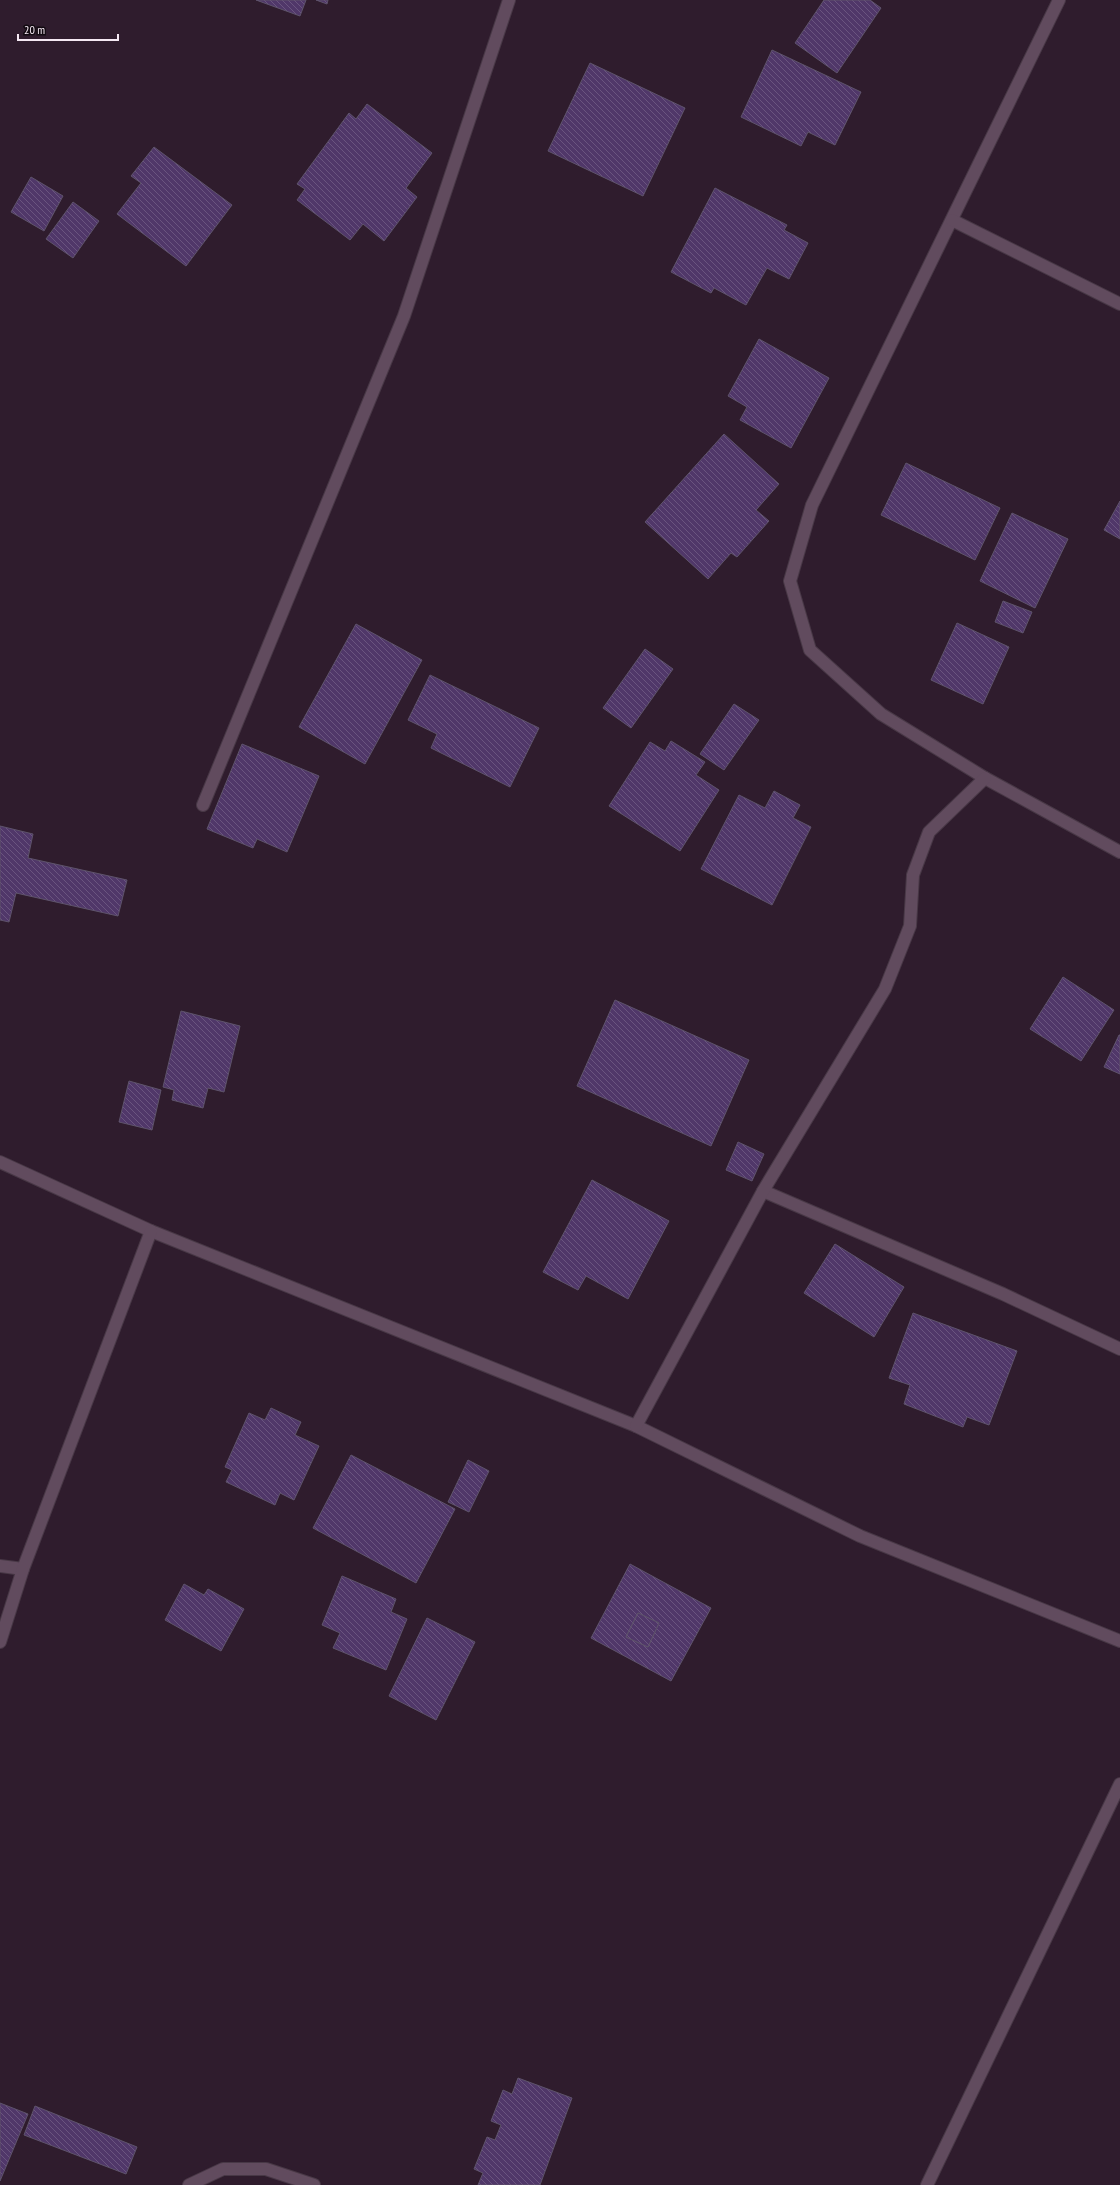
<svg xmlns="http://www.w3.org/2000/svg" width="1120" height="2185" font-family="'PT Sans Narrow',sans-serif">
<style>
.building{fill:url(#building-back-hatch);stroke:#5e536b;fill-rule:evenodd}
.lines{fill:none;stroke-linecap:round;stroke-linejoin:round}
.minor-casing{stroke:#483846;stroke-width:14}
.minor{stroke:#614b5e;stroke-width:12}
</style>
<defs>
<pattern id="building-back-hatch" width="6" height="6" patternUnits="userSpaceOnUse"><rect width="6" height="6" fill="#503769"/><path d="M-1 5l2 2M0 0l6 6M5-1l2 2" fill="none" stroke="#6a547f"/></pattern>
</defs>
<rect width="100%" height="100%" fill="#2f1c2d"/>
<g class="building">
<path d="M 256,0 L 306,0 L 300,16 Z"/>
<path d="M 316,0 L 328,0 L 327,4 Z"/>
<path d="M 824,0 L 870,0 L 881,8 L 837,73 L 795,43 Z"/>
<path d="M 772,50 L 861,92 L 835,145 L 808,132 L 801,146 L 741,117 Z"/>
<path d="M 590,63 L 685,108 L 643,196 L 548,151 Z"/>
<path d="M 367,104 L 432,153 L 406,188 L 417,197 L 384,241 L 363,224 L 350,240 L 297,200 L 305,189 L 297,184 L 349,113 L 356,119 Z"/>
<path d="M 154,147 L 232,205 L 186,266 L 117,214 L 141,183 L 131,176 Z"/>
<path d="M 31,177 L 63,196 L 44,231 L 11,212 Z"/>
<path d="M 715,188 L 787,225 L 784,230 L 808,243 L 789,279 L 767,268 L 746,305 L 714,288 L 711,293 L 671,272 Z"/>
<path d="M 73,202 L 99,221 L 73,258 L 46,239 Z"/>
<path d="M 759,339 L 829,378 L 791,448 L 740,420 L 747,407 L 728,396 Z"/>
<path d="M 724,434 L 779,484 L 756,510 L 769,521 L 737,557 L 731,553 L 708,579 L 645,522 Z"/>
<path d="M 906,463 L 1000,508 L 975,560 L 881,515 Z"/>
<path d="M 1120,501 L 1120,539 L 1104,530 Z"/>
<path d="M 1012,513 L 1068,539 L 1035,608 L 980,581 Z"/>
<path d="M 1003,601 L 1032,612 L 1023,633 L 995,622 Z"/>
<path d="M 957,623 L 1009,647 L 983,704 L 931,680 Z"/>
<path d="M 356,624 L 422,660 L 365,764 L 299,727 Z"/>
<path d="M 645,649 L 673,669 L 631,728 L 603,708 Z"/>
<path d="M 430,675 L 539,728 L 510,787 L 431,748 L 437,734 L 408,720 Z"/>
<path d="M 734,704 L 759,720 L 724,770 L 700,754 Z"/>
<path d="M 671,741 L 705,762 L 696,775 L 719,790 L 680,851 L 609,806 L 650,742 L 665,751 Z"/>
<path d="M 242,744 L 319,776 L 287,852 L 257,839 L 253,848 L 207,829 Z"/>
<path d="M 774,791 L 800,805 L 793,818 L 811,827 L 772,905 L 701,869 L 739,795 L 765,808 Z"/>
<path d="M 0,826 L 33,834 L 28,858 L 127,880 L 118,916 L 16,893 L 9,922 L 0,920 Z"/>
<path d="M 1063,977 L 1114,1010 L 1081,1061 L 1030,1029 Z"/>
<path d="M 615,1000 L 749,1060 L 711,1146 L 577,1086 Z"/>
<path d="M 181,1011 L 240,1026 L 224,1092 L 208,1088 L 203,1108 L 172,1100 L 174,1090 L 163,1087 Z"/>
<path d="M 1119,1035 L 1120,1035 L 1120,1074 L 1104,1067 Z"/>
<path d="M 129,1081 L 161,1090 L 152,1130 L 119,1122 Z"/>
<path d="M 738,1142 L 764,1154 L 752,1181 L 726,1170 Z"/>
<path d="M 592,1180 L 669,1221 L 628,1299 L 586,1276 L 578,1290 L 543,1272 Z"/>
<path d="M 835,1244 L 904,1287 L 874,1337 L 804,1293 Z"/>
<path d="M 913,1313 L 1017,1351 L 989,1425 L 967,1417 L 963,1427 L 904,1404 L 910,1385 L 889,1378 Z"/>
<path d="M 271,1408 L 301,1422 L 295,1435 L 319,1446 L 294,1500 L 280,1493 L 275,1505 L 226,1482 L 232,1470 L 225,1467 L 249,1413 L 265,1420 Z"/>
<path d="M 351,1455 L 455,1509 L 416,1583 L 313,1528 Z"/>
<path d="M 468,1460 L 489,1471 L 469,1512 L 448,1502 Z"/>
<path d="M 630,1564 L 711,1608 L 671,1681 L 591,1638 ZM 638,1613 L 659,1623 L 648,1647 L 626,1637 Z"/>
<path d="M 342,1576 L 396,1599 L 391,1612 L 407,1619 L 386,1670 L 333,1648 L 340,1633 L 322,1625 Z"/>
<path d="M 184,1584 L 204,1595 L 208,1589 L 244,1609 L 221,1651 L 165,1620 Z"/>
<path d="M 638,1613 L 659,1623 L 648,1647 L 626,1637 Z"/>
<path d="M 427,1618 L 475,1642 L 436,1720 L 389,1696 Z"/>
<path d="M 518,2078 L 572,2098 L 540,2185 L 478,2185 L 483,2173 L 474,2169 L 487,2137 L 495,2140 L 501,2125 L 491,2121 L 503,2090 L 512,2094 Z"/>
<path d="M 0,2103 L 28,2114 L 0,2181 Z"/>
<path d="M 35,2106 L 137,2147 L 126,2174 L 24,2135 Z"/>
</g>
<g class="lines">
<g class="minor-casing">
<g id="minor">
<path d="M 1059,0 L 812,505 L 790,581 L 810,650 L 881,714 L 985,778 L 1120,852"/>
<path d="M 952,220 L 1120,304"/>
<path d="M 203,805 L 404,316 L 509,0"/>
<path d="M 0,1162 L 151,1231 L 636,1426 L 860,1536 L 1120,1641"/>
<path d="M 763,1191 L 1003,1294 L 1120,1349"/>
<path d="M 636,1426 L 763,1191 L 885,989 L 910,926 L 913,875 L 929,832 L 985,778"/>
<path d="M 0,1566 L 23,1569"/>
<path d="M 0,1642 L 23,1569 L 151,1231"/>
<path d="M 189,2185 L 223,2169 L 266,2169 L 314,2185"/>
<path d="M 927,2185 L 1120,1784"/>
</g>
</g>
<use href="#minor" class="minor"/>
</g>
<path d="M18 34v6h100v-6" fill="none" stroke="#f5e8f3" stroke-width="2"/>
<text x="24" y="34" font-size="12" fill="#f5e8f3" stroke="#120a11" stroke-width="3" paint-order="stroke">20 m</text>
</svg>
